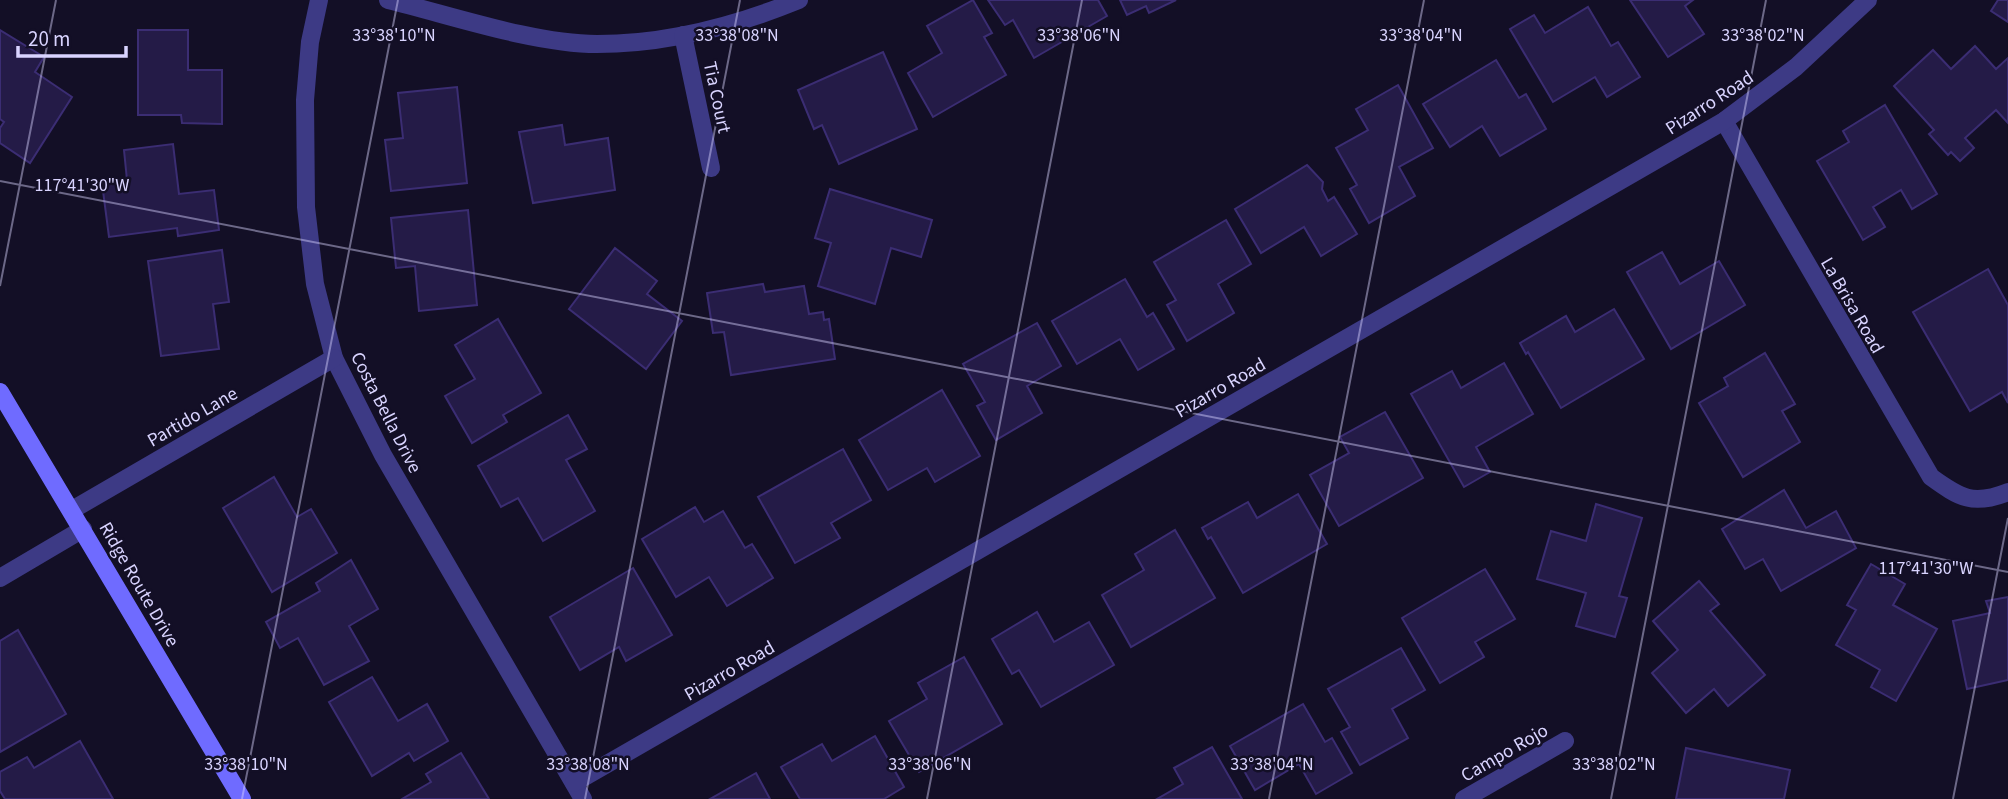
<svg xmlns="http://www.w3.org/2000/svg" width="2008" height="799" font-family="'Source Sans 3',sans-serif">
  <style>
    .building { fill: #241b47; stroke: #3b2d73; stroke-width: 2 }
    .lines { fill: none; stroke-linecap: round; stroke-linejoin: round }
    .street { stroke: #3d3a85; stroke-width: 18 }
    .secondary { stroke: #6f6bff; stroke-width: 18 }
    .ticks { fill: none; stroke: #d9d4ff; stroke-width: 2; stroke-opacity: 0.45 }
    .labels { text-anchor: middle; stroke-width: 5; stroke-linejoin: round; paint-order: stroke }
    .street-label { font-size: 19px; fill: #d9d4ff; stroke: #130f26 }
    .ticks-label { font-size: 18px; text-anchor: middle; fill: #d9d4ff; stroke: #130f26; stroke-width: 5; stroke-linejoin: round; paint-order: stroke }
  </style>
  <rect width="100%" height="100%" fill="#130f26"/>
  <g class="building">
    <polygon points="973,0 992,33 984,37 1006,75 933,117 908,73 942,53 927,26"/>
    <polygon points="988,0 1098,0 1107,16 1034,58 1013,20 1005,25"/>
    <polygon points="1120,0 1176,0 1149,13 1146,6 1127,15"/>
    <polygon points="1630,0 1693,0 1685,6 1704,34 1668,57"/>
    <polygon points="1998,0 2008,0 2008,22 1991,11"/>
    <polygon points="1588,7 1611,46 1618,42 1640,77 1607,97 1595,77 1553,102 1510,29 1534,15 1545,33"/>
    <polygon points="0,30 44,57 35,72 72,97 30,163 0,143 0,128 4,122 0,119"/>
    <polygon points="138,30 188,30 188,70 222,70 222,124 182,123 181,115 138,115"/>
    <polygon points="1975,46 1996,69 2008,58 2008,123 1996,110 1965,138 1974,148 1960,161 1951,152 1948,155 1929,134 1934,130 1894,86 1933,50 1951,69"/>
    <polygon points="883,52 917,129 839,164 822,125 814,129 798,90"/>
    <polygon points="1496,60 1519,98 1526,94 1546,129 1500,156 1482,126 1450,147 1423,104"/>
    <polygon points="1398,85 1433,148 1399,167 1415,196 1369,223 1350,189 1357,185 1336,148 1368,130 1356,109"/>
    <polygon points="457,87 467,183 391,191 385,140 403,138 398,93"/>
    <polygon points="1885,105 1937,194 1912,209 1901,190 1873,207 1885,227 1863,240 1817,161 1849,142 1843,131"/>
    <polygon points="562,125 565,145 608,138 615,190 533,203 519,132"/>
    <polygon points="173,144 179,194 214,190 219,230 178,236 177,228 109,237 102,183 127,180 124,150"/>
    <polygon points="1307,165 1323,182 1322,189 1328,201 1334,197 1357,234 1321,256 1304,227 1261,253 1235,209"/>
    <polygon points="830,189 932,220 921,257 891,248 875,304 818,286 831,243 815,238"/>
    <polygon points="468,210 477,305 419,311 415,266 396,268 391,218"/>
    <polygon points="1226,220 1251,264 1218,284 1234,313 1187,341 1167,305 1176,300 1154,262"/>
    <polygon points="615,248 657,281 647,294 682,321 646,369 569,309"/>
    <polygon points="222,250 229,302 213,304 219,349 161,356 148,261"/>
    <polygon points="1662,252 1680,284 1719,261 1745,305 1671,349 1627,272"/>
    <polygon points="1988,269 2008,305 2008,403 2002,392 1970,411 1913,312"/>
    <polygon points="1125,279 1147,317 1153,313 1174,349 1138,370 1120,339 1077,364 1052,321"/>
    <polygon points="763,284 765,292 804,286 809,314 823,312 824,320 829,319 835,359 731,375 724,332 713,333 707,293"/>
    <polygon points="1614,309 1644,359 1561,408 1528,352 1526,354 1520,343 1566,316 1575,332"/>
    <polygon points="498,319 541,393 503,415 507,422 472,443 445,396 475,379 455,345"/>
    <polygon points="1037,323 1061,366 1027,386 1042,413 996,440 977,406 985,402 963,364"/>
    <polygon points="1765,353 1795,404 1782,411 1800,442 1743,477 1699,403 1728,386 1724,378"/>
    <polygon points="1504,363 1533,414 1476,447 1490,472 1464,487 1411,394 1452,371 1461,388"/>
    <polygon points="942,390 980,456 935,482 927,468 888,490 859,440"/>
    <polygon points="1385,412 1423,478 1339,526 1310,475 1349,453 1340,437"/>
    <polygon points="568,415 587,449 566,460 595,511 543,541 518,498 501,507 478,466"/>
    <polygon points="843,449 871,500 831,523 840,538 795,563 758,497"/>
    <polygon points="274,477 297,517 311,509 337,553 272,592 223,508"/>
    <polygon points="1784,490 1806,528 1836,511 1856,548 1781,591 1763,559 1745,569 1722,529"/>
    <polygon points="1298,494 1327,544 1243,593 1211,537 1208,539 1202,528 1248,502 1257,518"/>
    <polygon points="1596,504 1642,518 1619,596 1627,598 1615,637 1576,626 1586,593 1537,579 1551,531 1586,541"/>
    <polygon points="695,507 704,522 723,511 745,548 752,544 773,578 727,606 709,577 676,597 642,539"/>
    <polygon points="1175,530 1215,598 1131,647 1102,595 1144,570 1135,554"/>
    <polygon points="351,560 378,609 349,626 369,661 324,685 298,638 280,648 266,622 320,591 316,583"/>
    <polygon points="1871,564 1905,584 1893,605 1937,629 1896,701 1871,687 1880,670 1836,645 1856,610 1847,605"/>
    <polygon points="633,568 672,635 626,661 619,647 580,670 550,617"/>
    <polygon points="1485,569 1515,619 1475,642 1484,657 1440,683 1402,618"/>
    <polygon points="1699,581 1719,604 1710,611 1765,675 1728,706 1714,689 1686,713 1652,673 1678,650 1653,621"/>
    <polygon points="2008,597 2008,680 1967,689 1953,621 1990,613 1986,601"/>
    <polygon points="1037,612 1054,642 1089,622 1114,665 1041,707 1019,670 1012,674 992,639"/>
    <polygon points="18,630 66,714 0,752 0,641"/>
    <polygon points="1401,648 1425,690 1392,709 1408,738 1360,765 1341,732 1350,727 1328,689"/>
    <polygon points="964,657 1002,724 919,772 889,721 927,699 918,683"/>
    <polygon points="372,677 398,721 427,704 448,741 414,761 409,753 372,776 329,702"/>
    <polygon points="1303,704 1325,742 1332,738 1352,773 1316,794 1299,764 1255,790 1230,746"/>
    <polygon points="875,736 904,787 884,799 800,799 781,767 822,744 832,761"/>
    <polygon points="80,741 113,799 5,799 0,791 0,772 27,757 34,768"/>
    <polygon points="1212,747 1242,799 1157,799 1183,784 1174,768"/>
    <polygon points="1686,748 1790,770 1784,799 1676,799"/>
    <polygon points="461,753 489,799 402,799 431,782 426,774"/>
    <polygon points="756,773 770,799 710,799"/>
  </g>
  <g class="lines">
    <g class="street">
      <polyline points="319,0 310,42 305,100 306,207 315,284 334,358 383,455 583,799"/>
      <path d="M388,0c62,15 146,44 209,44 70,0 138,-18 202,-44"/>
      <polyline points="683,35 711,168"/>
      <path d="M1724,121l207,356c29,21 42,29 77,15"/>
      <polyline points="72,510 334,358"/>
      <polyline points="0,578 83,529"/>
      <polyline points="574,783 1724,121 1796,67 1868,0"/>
      <polyline points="1464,799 1565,741"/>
    </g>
    <polyline class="secondary" points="0,392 242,799"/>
  </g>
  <path class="ticks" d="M0,181l2008,391M0,286l56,-286M242,799l156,-799M585,799l155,-799M927,799l155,-799M1269,799l155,-799M1611,799l155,-799M1953,799l55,-281"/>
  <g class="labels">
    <g class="street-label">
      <text transform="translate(718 97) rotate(78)" y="7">Tia Court</text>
      <text transform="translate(1709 102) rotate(-33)" y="7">Pizarro Road</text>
      <text transform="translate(1853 305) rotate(60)" y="7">La Brisa Road</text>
      <text transform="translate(1220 387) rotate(-30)" y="7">Pizarro Road</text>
      <text transform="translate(387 412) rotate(63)" y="7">Costa Bella Drive</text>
      <text transform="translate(192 416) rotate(-30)" y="7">Partido Lane</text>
      <text transform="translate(140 584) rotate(60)" y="7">Ridge Route Drive</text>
      <text transform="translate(729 670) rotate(-30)" y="7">Pizarro Road</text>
      <text transform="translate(1504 752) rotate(-30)" y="7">Campo Rojo</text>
    </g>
  </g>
  <g class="ticks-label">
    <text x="394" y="41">33°38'10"N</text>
    <text x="737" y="41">33°38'08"N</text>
    <text x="1079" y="41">33°38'06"N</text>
    <text x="1421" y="41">33°38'04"N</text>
    <text x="1763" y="41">33°38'02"N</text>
    <text x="82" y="191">117°41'30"W</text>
    <text x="1926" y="574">117°41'30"W</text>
    <text x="246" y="770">33°38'10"N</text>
    <text x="588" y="770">33°38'08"N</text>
    <text x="930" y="770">33°38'06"N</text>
    <text x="1272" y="770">33°38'04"N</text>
    <text x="1614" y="770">33°38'02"N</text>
  </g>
  <path d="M18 46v10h108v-10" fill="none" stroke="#d9d4ff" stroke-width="3.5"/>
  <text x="28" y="46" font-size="21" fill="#d9d4ff" stroke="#130f26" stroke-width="5" paint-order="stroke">20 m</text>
</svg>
